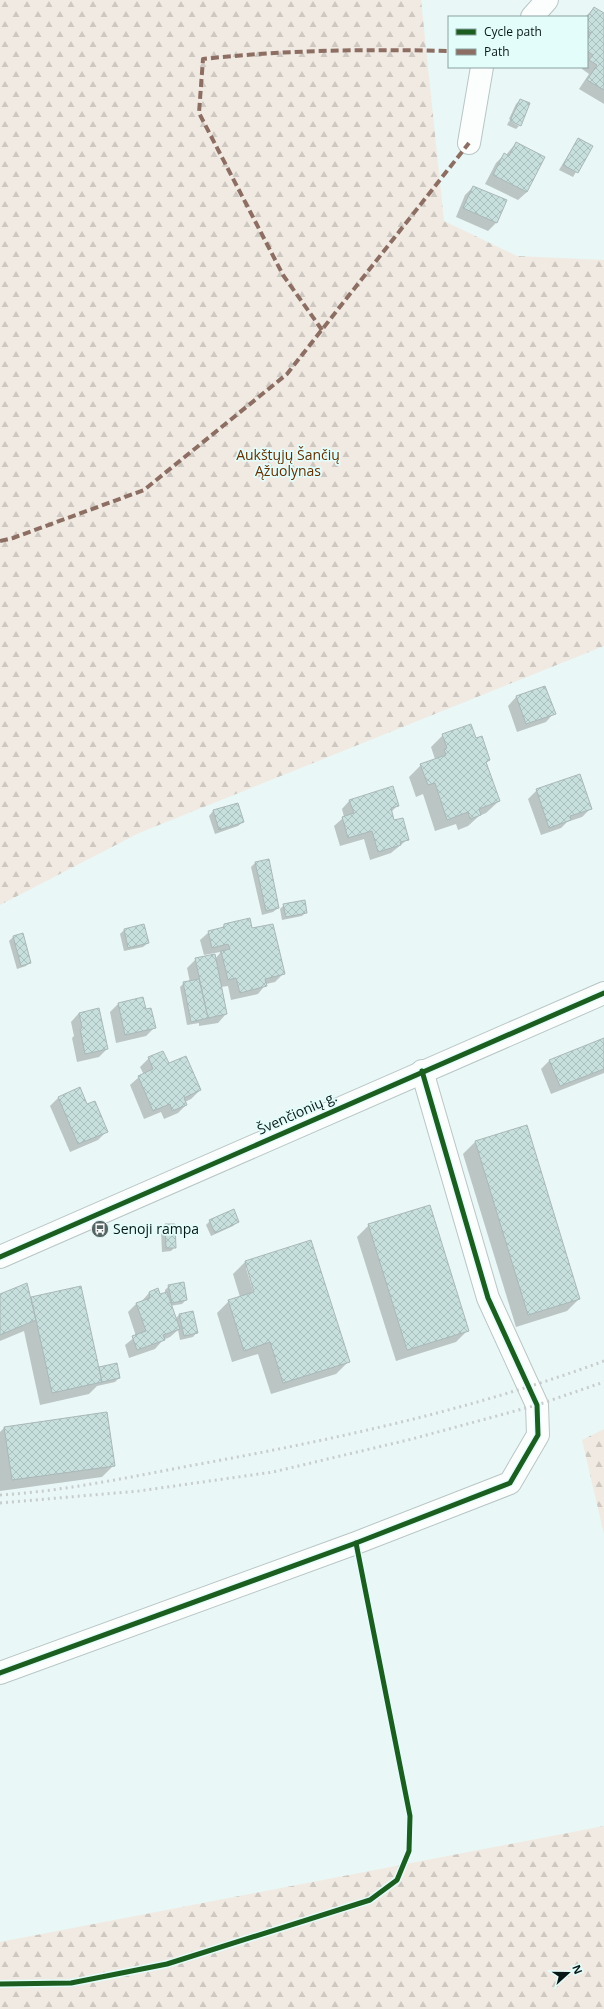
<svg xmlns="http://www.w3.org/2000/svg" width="604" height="2009" font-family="'Open Sans',sans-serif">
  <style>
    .forest { fill: url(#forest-firs) }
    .shadow { fill: #0003; fill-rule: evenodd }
    .building { fill: url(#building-cross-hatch); stroke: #aab9b8 }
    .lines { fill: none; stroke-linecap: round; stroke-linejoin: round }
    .minor-casing { stroke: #b8c6c5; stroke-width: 24 }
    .minor { stroke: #fcfefe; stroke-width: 22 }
    .rail { stroke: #c8cccc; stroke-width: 3; stroke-dasharray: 2 4; stroke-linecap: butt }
    .quiet { stroke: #8d6e63; stroke-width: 4; stroke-dasharray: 8 4; stroke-linecap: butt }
    .cycleway-casing { stroke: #e3fdfb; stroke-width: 8 }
    .cycleway { stroke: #1b5e20; stroke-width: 5 }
    .labels { text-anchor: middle; stroke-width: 3.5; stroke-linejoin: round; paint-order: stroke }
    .park-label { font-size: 14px; fill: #652f00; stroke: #e3fdfb }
    .street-label { font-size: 14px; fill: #071716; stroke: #e3fdfb }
    .poi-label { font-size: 14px; fill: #071716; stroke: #e3fdfb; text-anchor: start }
  </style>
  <defs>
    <pattern id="forest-firs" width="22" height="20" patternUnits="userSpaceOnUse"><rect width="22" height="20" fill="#f1eae2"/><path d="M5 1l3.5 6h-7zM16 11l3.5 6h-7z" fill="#cdc8c1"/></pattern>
    <pattern id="building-cross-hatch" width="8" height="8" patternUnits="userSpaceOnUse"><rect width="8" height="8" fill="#c7dfdd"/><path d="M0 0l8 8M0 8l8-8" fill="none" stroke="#a9bfbd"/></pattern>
  </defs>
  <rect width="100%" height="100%" fill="#e9f7f6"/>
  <g class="forest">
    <polygon points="0,0 421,0 444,221 517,256 604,260 604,646 139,833 0,905"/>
    <polygon points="604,1429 604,1534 582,1440"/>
    <polygon points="604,1826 604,2009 0,2009 0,1942"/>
  </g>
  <g class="shadow">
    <polygon points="594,8 604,14 604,104 579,89 589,74 582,69 583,67 587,67 587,17 585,17"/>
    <polygon points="520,100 529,104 519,125 509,119 516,104"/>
    <polygon points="509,121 519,126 516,129 507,125"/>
    <polygon points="578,139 591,147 573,177 559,170"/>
    <polygon points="516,143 527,192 518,200 485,184 496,163 504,155 506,155"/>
    <polygon points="473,187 497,222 488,231 456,217 465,195"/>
    <polygon points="516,697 554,713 546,722 517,732 508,706"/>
    <polygon points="443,735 475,739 489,760 486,763 499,801 486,813 479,816 468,826 458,830 456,824 435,831 423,794 416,797 409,777 421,765 435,759 431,747"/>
    <polygon points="537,790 591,808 582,817 567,822 561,828 541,835 528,799"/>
    <polygon points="350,800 398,805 391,812 394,821 408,839 391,853 370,860 364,839 340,846 334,826 344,817 342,809"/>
    <polygon points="237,804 243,822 238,826 215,834 209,816 213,811"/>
    <polygon points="255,863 278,908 273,912 262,915 251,867"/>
    <polygon points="284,905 306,912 302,916 282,920 280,909"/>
    <polygon points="224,925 252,930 283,974 275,982 266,984 258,994 231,1000 228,986 221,987 226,1014 218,1023 199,1026 199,1023 187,1025 180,987 184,983 190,982 187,968 196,959 215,959 220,953 220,952 204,955 200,940 209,932 221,929"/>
    <polygon points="124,930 148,943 143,947 124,951 120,934"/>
    <polygon points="22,935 30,962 26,966 17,969 9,941 13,937"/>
    <polygon points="142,998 145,1010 155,1027 146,1036 116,1043 110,1012 118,1004"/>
    <polygon points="98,1009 107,1049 99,1057 77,1062 72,1038 74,1036 71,1022 79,1013"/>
    <polygon points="604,1039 604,1073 551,1094 541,1069 550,1060"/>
    <polygon points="149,1058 200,1090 191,1099 185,1102 186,1105 178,1113 164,1119 161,1112 144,1119 130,1085 139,1077 144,1075 140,1067"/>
    <polygon points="58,1098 87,1106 107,1131 98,1140 70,1152 50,1106"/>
    <polygon points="475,1142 579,1299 567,1311 516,1327 463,1154"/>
    <polygon points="210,1221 238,1222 233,1226 211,1236 206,1225"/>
    <polygon points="165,1225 175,1247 171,1251 162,1252 161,1230"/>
    <polygon points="369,1225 468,1330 456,1342 396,1361 357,1237"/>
    <path d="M311,1241l37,121 -12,12 -65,20 -13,-40 -26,8 -15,-49 12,-12 11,-4 -7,-23 12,-12zM246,1268h2l9,28 -2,1z"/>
    <polygon points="169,1286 186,1300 182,1304 170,1306 175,1319 179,1315 197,1332 193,1337 180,1340 178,1330 170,1337 163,1340 155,1349 129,1358 125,1345 136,1336 128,1312 136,1304 141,1302 149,1293 157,1289 159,1296 165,1294 165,1290"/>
    <polygon points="80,1287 98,1369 116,1364 119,1378 115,1382 97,1386 89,1394 40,1405 24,1331 0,1341 0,1295 30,1298"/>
    <polygon points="5,1427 114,1465 102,1477 0,1491 0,1432"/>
  </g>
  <g class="building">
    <polygon points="594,7 604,13 604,90 587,80 597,65 589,60 593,55 587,51 587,40 591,33 587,30 587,18"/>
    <polygon points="520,99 530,103 521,126 510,121"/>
    <polygon points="578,138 593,146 578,173 563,165"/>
    <polygon points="516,142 545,157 527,192 493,175 504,153 509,156"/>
    <polygon points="473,186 507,200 497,223 463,208"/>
    <polygon points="545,686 556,714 526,724 516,696"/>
    <polygon points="471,724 476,738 482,736 490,760 486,762 500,801 479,809 481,815 470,819 468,812 447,820 435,783 428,785 420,764 446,755 444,749 447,748 442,734"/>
    <polygon points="580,774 592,809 570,816 571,820 549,828 536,789"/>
    <polygon points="393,786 399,806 391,808 394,820 403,818 409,840 400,842 401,845 378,852 372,831 348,838 342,817 354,813 349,800"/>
    <polygon points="238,803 244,822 219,830 213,810"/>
    <polygon points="269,859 279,908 266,911 255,862"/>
    <polygon points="305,900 307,913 286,917 283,904"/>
    <polygon points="250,918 252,928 273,924 285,974 265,979 267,986 240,993 236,978 228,980 221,951 230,949 228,944 212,948 208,931 224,927 224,924"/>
    <polygon points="144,924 149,943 128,948 124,929"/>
    <polygon points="23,933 31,963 21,966 13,936"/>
    <polygon points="215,954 227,1014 208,1018 195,958"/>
    <polygon points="199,979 208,1018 191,1022 183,982"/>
    <polygon points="143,997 146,1009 151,1008 156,1028 125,1035 118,1003"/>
    <polygon points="99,1008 108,1049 85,1054 80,1029 82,1028 79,1013"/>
    <polygon points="604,1038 604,1069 560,1086 549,1060"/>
    <polygon points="163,1051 169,1063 186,1056 201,1090 184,1098 187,1105 172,1111 170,1104 153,1111 138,1076 153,1069 148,1057"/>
    <polygon points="80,1087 87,1104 95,1101 108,1132 78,1144 58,1097"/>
    <polygon points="527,1125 580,1299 528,1315 475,1141"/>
    <polygon points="430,1205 469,1331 407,1350 368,1224"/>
    <polygon points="234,1209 239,1222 215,1233 209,1220"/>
    <polygon points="165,1224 175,1224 176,1248 166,1248"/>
    <polygon points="311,1240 350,1362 283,1383 270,1342 244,1351 228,1300 254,1292 245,1261"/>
    <polygon points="184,1282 187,1300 172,1303 168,1285"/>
    <polygon points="27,1283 36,1320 0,1335 0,1294"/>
    <polygon points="81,1286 102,1382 52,1393 31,1297"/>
    <polygon points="158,1288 160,1294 167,1292 180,1329 163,1335 165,1340 137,1350 132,1336 146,1331 136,1303 150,1298 149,1292"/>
    <polygon points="193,1311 198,1333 184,1336 179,1314"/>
    <polygon points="117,1363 120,1378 102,1382 99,1367"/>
    <polygon points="107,1412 115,1466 12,1480 4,1427"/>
  </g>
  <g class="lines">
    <defs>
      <g id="minor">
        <polyline points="532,17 547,0"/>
        <polyline points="469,143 482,67"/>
        <polyline points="0,1257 604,993"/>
        <polyline points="0,1673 356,1543 510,1483 538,1435 537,1405 488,1298 422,1071"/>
      </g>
    </defs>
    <use href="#minor" class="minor-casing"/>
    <use href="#minor" class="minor"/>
    <g class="rail">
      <path d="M0,1495c65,-4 130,-18 194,-30 139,-25 277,-55 410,-104"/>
      <polyline points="0,1503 139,1491 273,1472 412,1439 537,1405 604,1382"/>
    </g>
    <g class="quiet">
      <path d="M322,330l-39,-55 -84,-162 4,-54c82,-9 164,-10 246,-8"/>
      <polyline points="0,541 13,538 144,490 287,374 469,143"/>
    </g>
    <defs>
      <g id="cycleway">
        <polyline points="0,1257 604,993"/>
        <polyline points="0,1673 356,1543 510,1483 538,1435 537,1405 488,1298 422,1071"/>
        <polyline points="0,1984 71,1983 167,1964 370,1900 397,1880 409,1851 410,1816 356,1543"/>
      </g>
    </defs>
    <use href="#cycleway" class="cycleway-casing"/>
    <use href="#cycleway" class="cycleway"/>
  </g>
  <defs>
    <symbol id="bus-disc" viewBox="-11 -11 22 22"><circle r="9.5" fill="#566564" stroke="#e3fdfb"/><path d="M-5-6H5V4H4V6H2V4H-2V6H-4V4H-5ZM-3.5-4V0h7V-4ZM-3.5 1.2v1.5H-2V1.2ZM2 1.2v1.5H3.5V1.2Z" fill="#fff"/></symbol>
  </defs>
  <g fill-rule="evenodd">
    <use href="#bus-disc" x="90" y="1219" width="20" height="20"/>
  </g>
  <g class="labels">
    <g class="park-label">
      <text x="288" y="460">Aukštųjų Šančių<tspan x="288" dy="16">Ąžuolynas</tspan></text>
    </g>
    <g class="street-label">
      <text transform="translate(297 1113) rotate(-24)" y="5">Švenčionių g.</text>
    </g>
    <g class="poi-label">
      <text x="113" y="1234">Senoji rampa</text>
    </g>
  </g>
  <rect x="448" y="16" width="140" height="52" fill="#e3fdfb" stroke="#8ba19f"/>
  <rect x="456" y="29" width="20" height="6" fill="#1b5e20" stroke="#8ba19f"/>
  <text x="484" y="36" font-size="12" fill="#071716">Cycle path</text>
  <rect x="456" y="49" width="20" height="6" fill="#8d6e63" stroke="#8ba19f"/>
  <text x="484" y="56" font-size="12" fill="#071716">Path</text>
  <g transform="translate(568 1973) rotate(69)" stroke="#e3fdfb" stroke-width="3" paint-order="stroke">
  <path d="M0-3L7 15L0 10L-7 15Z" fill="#071716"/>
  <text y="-6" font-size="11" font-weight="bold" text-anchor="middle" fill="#071716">N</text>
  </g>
</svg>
